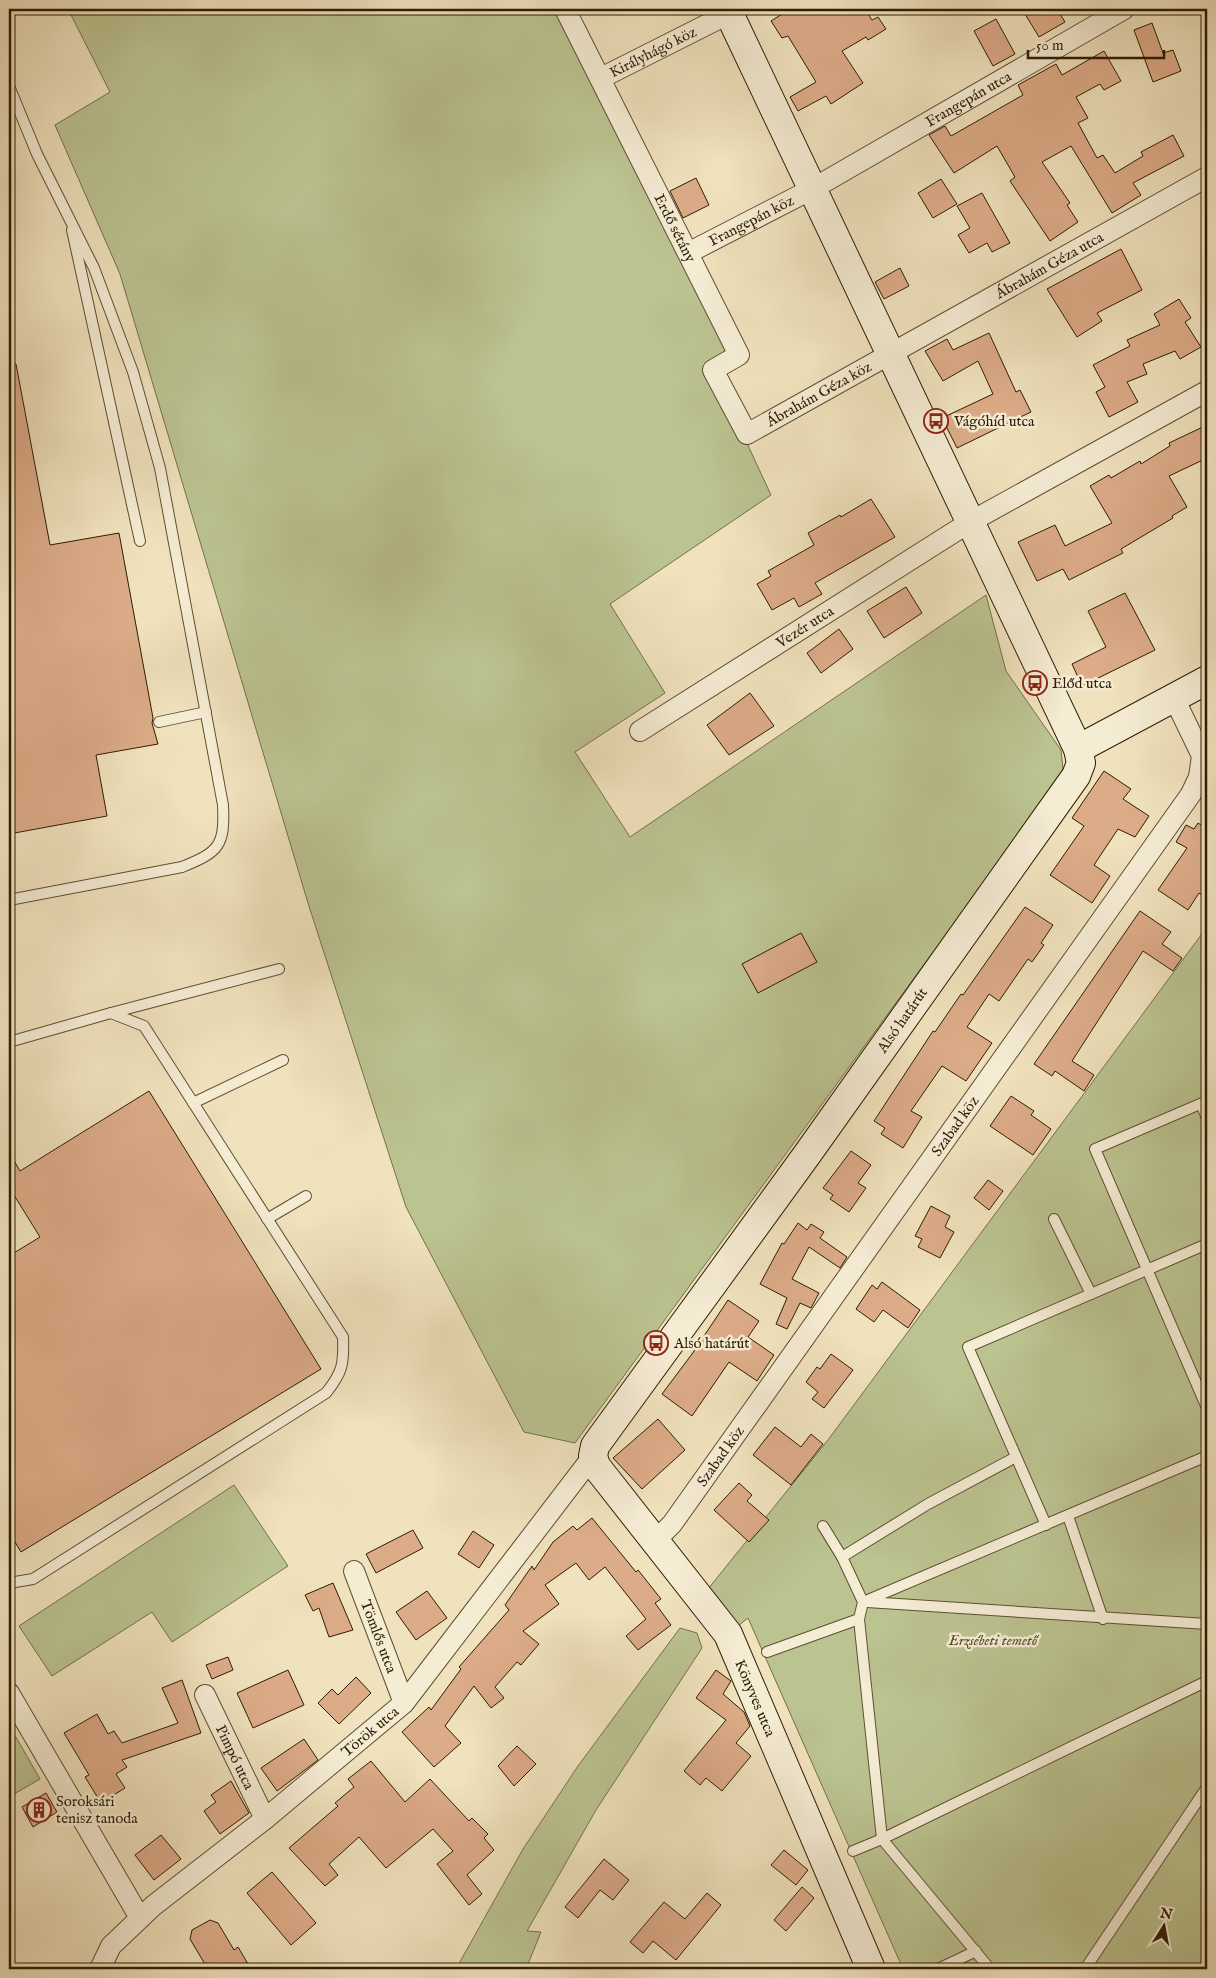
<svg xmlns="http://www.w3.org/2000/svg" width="1216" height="1978" font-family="'IM FELL English',serif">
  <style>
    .green { fill: #bbc390; stroke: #74704a }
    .building { fill: #dcab88; stroke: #2e1d03 }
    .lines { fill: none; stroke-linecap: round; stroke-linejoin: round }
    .lane-casing { stroke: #5e4e32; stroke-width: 12 }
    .street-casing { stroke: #5e4e32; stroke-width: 22 }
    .secondary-casing { stroke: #2e1d03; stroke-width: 30 }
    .lane { stroke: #f5ecd4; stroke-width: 10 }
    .street { stroke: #f5ecd4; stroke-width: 20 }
    .secondary { stroke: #f5ecd4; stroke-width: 28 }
    .labels { text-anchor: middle; stroke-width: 5; stroke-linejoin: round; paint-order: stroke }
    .street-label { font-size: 15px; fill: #2e1d03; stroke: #f5ecd4 }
    .poi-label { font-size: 15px; fill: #2e1d03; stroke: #f5ecd4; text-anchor: start }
    .park-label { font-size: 15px; font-style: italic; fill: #584f2d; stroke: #f5ecd4 }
  </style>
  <rect width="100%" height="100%" fill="#f0e2bd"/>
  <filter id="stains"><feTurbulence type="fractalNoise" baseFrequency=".004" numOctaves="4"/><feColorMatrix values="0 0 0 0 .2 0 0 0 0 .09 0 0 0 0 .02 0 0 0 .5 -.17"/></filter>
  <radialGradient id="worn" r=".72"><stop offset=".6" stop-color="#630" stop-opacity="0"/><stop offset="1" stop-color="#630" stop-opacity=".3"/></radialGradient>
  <g class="green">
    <polygon points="68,9 565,9 739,355 713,370 771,495 610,604 665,693 575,752 630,837 986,595 1006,671 1061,750 1063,769 1057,782 575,1443 524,1432 406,1207 308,903 120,274 55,125 110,92"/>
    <polygon points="1207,927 1207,1969 903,1969 748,1618 738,1626 708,1589 828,1440"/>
    <polygon points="234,1485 288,1566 172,1642 152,1612 52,1676 19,1626"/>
    <polygon points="680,1628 697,1633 702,1648 596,1810 527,1931 541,1932 526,1969 456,1969 523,1849 578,1766"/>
    <polygon points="9,1725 40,1779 9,1797"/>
  </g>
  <g class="building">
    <polygon points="790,9 865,9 872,20 878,17 886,29 868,40 866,37 842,51 863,83 831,104 826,96 798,111 790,97 816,82 788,36 782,38 771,21"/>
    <polygon points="1022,9 1057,9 1065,22 1039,37"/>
    <polygon points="996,19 1015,54 993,66 974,31"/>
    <polygon points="1152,23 1163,53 1173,50 1181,71 1153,82 1134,30"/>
    <polygon points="1104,51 1121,81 1104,90 1100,84 1076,97 1088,118 1078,123 1097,158 1103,155 1115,173 1143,156 1141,152 1173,135 1184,156 1133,183 1141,195 1112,213 1071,146 1042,162 1070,203 1067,205 1078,222 1050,241 1010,181 1015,177 997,146 954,173 929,135 945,126 951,136 1023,95 1018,85 1056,64 1062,75"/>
    <polygon points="696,178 709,205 683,218 670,191"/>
    <polygon points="941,179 957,204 933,218 918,193"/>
    <polygon points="982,193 1010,243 992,252 987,243 969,253 958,235 970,228 957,206"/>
    <polygon points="1121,249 1142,290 1097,313 1102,321 1077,337 1047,289"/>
    <polygon points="900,268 909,286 884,299 875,282"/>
    <polygon points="1179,299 1191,318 1185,322 1201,347 1180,359 1175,351 1143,364 1147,374 1127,382 1138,402 1109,417 1096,392 1105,387 1093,365 1130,346 1127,340 1160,325 1154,314"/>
    <polygon points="989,333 1016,392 1020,390 1031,412 957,448 942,418 993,394 978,361 943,381 925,351 947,339 953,350"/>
    <polygon points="16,364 50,545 119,533 153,718 152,723 158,744 96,755 107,816 9,834 9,365"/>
    <polygon points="1207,425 1207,458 1169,476 1187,507 1172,516 1173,518 1121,549 1123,553 1069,580 1063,569 1037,581 1018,542 1055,525 1065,546 1112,523 1090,486 1109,475 1111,478 1140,461 1141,464 1170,446 1169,443"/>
    <polygon points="871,499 895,537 815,583 822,594 799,607 794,598 772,610 757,584 771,576 768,571 814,545 808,533 840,515 841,517"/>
    <polygon points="906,587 922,613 884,638 867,611"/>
    <polygon points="1125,593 1155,650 1082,686 1072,664 1106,647 1088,611"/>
    <polygon points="839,629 853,649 821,673 807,653"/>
    <polygon points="750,693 774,726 729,755 707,725"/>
    <polygon points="1104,771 1131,789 1123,799 1149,816 1135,837 1118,829 1094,865 1110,876 1092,903 1050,875 1084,826 1072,818"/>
    <polygon points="1198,823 1207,829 1207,899 1199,893 1188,910 1158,890 1187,848 1176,842 1186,825 1194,829"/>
    <polygon points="1025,907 1053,925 1041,943 1044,945 1032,962 1028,959 999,1001 989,994 967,1027 992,1043 966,1081 942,1066 911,1111 922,1117 903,1148 881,1134 885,1128 874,1121 933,1031 935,1032 961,994 963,995"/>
    <polygon points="1140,911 1171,932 1162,944 1182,958 1173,971 1143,951 1072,1061 1094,1075 1084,1091 1055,1071 1052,1076 1034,1064"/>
    <polygon points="801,933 817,962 758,993 742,964"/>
    <polygon points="149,1091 321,1369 21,1552 9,1532 9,1256 40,1237 9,1187 9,1152 20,1171"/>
    <polygon points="1011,1096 1034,1111 1031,1115 1051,1129 1033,1155 990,1126"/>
    <polygon points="851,1151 871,1165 858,1183 866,1188 849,1212 830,1199 833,1195 823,1188"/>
    <polygon points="988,1180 1003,1191 989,1210 974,1198"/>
    <polygon points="931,1206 950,1216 945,1227 954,1232 940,1258 918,1247 922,1239 915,1236"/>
    <polygon points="798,1223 807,1230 811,1224 824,1232 820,1238 847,1257 840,1268 809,1247 792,1279 819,1293 811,1308 800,1303 787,1329 776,1324 787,1298 760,1284 782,1243 784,1244"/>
    <polygon points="882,1282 920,1310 908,1328 883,1310 874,1322 856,1309 872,1285 877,1289"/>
    <polygon points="728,1300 759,1321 748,1337 774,1355 757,1381 729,1362 692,1416 662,1394 692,1354"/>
    <polygon points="831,1354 853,1370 824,1408 812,1399 818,1392 806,1382 817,1367 820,1369"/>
    <polygon points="658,1419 685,1450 642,1489 613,1458"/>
    <polygon points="775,1427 801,1447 811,1434 823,1444 791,1485 753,1455"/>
    <polygon points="739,1483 752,1495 747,1501 769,1520 749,1542 714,1510"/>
    <polygon points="592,1518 636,1572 638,1570 661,1599 655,1603 671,1625 638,1650 626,1636 646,1619 605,1567 589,1580 576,1563 545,1585 559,1604 523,1631 539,1644 521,1665 517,1662 495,1687 504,1698 491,1708 474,1686 445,1726 461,1743 434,1767 402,1732 429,1707 431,1710 461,1669 459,1667 509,1610 505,1605 532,1566 534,1570 553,1542 573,1526 577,1530"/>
    <polygon points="413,1530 423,1548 376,1573 366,1554"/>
    <polygon points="473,1531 494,1545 479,1568 458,1554"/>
    <polygon points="333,1583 353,1630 329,1637 319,1608 313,1611 305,1595"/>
    <polygon points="427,1591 447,1618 416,1640 396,1612"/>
    <polygon points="228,1657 233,1670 212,1679 206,1665"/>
    <polygon points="288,1670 304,1705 253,1728 237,1693"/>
    <polygon points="716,1670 731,1681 723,1694 744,1712 750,1726 736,1743 751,1756 722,1791 706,1778 700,1785 684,1771 726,1720 696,1698"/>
    <polygon points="356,1677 371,1693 339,1724 318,1703 332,1689 338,1695"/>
    <polygon points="182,1680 201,1733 122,1760 127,1767 116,1774 125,1788 101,1803 85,1777 89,1775 64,1733 97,1714 108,1734 114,1731 122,1743 178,1723 162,1688"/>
    <polygon points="304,1739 318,1760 277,1791 261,1768"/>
    <polygon points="517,1746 536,1764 514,1786 498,1766"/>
    <polygon points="371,1761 405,1802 430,1779 469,1821 472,1818 488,1834 484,1838 494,1850 467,1875 482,1894 469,1905 437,1864 453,1851 433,1829 386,1868 359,1837 329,1864 338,1875 325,1886 289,1848 338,1806 335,1803 354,1787 348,1779"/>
    <polygon points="231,1781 249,1813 220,1834 204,1811 216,1802 211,1795"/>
    <polygon points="46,1793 57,1812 33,1827 22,1807"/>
    <polygon points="161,1835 181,1859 154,1880 135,1855"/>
    <polygon points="784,1850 808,1870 796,1885 771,1865"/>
    <polygon points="604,1859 629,1880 613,1900 600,1890 578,1918 565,1907"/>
    <polygon points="272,1872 316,1923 291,1945 247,1893"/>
    <polygon points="802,1887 814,1898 786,1931 774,1920"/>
    <polygon points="707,1893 721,1905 676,1960 653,1941 643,1953 630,1942 664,1902 685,1919"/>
    <polygon points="210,1920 218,1923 234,1950 238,1947 251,1969 215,1969 211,1963 206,1966 190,1939 192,1930"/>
  </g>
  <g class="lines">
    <defs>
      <g id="lane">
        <path d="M9,86l28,68 57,114 39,104 27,96 63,337c2,41 -4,47 -41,62l-173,33"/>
        <polyline points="72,230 140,541"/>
        <polyline points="159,722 206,712"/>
        <polyline points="111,1013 279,969"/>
        <path d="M9,1042l102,-29 33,13 199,311c1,26 0,35 -17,56l-293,186 -24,4"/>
        <polyline points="1207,1101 1095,1149 1207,1408"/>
        <polyline points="193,1103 283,1060"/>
        <polyline points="1201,1104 1207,1118"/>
        <polyline points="267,1219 306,1196"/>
        <polyline points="1054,1219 1091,1294"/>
        <polyline points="1068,1516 1103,1619"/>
        <polyline points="1046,1525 968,1347 1207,1244"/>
        <polyline points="823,1526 842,1557 863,1602 859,1619 882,1839 1207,1681"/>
        <polyline points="842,1557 928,1504 1016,1457"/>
        <polyline points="863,1602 1207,1456"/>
        <polyline points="867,1602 1207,1624"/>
        <polyline points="767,1652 859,1619"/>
        <polyline points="853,1851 882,1839 990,1969"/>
        <polyline points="938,1969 976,1951"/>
        <polyline points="1085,1969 1207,1787"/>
      </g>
      <g id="street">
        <path id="s1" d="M565,9l174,346 -26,15 34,64 460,-257"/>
        <path id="s2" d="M601,78l137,-69"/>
        <path id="s3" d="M688,253l126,-65 310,-179"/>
        <path id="s4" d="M640,731l330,-209 237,-131"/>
        <path id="s5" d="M656,1540l16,-16 519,-730 8,-17 3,-21 -28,-58"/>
        <path id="s6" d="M354,1571l50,132"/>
        <polyline points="9,1693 140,1918"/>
        <path id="s7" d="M205,1695l60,124"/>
        <path id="s8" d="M100,1969l11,-23 42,-40 112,-87 139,-116 189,-247"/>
      </g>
      <g id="secondary">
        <path id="s9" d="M727,9l351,740 3,14 -5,13 -270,380 -211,290 -2,10 3,10 132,168 143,335"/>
        <polyline points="1078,749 1207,680"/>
      </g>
    </defs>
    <use href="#lane" class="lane-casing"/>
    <use href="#street" class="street-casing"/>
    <use href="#secondary" class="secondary-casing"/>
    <use href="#lane" class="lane"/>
    <use href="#street" class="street"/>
    <use href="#secondary" class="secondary"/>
  </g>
  <defs>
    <symbol id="bus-ring" viewBox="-11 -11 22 22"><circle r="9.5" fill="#f5ecd4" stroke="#8f2418" stroke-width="1.5"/><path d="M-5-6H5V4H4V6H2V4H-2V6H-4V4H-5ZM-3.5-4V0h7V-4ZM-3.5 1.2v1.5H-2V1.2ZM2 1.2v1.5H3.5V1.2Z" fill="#8f2418"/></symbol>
    <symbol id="building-ring" viewBox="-11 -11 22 22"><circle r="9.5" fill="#f5ecd4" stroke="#8f2418" stroke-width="1.5"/><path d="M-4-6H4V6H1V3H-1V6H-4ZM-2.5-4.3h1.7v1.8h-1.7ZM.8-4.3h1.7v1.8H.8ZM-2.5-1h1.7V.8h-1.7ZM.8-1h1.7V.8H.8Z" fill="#8f2418"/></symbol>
  </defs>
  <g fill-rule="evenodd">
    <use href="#bus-ring" x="922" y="407" width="28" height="28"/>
    <use href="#bus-ring" x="1021" y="669" width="28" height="28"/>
    <use href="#bus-ring" x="642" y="1329" width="28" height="28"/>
    <use href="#building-ring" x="25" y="1796" width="28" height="28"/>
  </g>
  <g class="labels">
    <g class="street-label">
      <text dy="5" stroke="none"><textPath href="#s2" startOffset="58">Királyhágó köz</textPath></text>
      <text dy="5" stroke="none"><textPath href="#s3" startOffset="320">Frangepán utca</textPath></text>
      <text dy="5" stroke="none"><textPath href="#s3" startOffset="71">Frangepán köz</textPath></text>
      <text dy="5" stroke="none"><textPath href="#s1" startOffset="245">Erdő sétány</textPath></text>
      <text dy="5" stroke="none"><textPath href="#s1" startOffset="836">Ábrahám Géza utca</textPath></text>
      <text dy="5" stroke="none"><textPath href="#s1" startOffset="572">Ábrahám Géza köz</textPath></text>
      <text dy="5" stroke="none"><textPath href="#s4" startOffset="195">Vezér utca</textPath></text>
      <text transform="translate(902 1020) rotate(-55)" y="5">Alsó határút</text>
      <text dy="5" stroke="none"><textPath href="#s5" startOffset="511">Szabad köz</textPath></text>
      <text dy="5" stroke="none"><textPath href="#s5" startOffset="106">Szabad köz</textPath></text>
      <text dy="5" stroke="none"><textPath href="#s6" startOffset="70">Tömlős utca</textPath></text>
      <text dy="5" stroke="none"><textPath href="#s9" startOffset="1976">Könyves utca</textPath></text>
      <text dy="5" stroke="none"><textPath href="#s8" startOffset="362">Török utca</textPath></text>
      <text dy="5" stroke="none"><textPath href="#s7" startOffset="69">Pimpó utca</textPath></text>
    </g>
    <g class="poi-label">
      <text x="954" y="426">Vágóhíd utca</text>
      <text x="1052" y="688">Előd utca</text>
      <text x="674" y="1348">Alsó határút</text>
      <text x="56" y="1806">Soroksári<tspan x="56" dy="17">tenisz tanoda</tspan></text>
    </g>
    <g class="park-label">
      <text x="993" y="1645">Erzsébeti temető</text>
    </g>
  </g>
  <rect width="1216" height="1978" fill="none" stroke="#f0e2bd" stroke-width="30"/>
  <rect x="10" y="10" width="1196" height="1958" fill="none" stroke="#2e1d03" stroke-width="2.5"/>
  <rect x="15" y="15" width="1186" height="1948" fill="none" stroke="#2e1d03"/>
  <g transform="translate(1164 1926) rotate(11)" stroke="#f5ecd4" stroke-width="4" paint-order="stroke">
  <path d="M0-4L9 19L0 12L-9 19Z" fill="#2e1d03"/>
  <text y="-8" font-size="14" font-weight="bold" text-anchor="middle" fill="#2e1d03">N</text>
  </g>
  <path d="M1028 50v8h136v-8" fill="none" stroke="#2e1d03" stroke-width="2.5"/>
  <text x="1036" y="50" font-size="15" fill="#2e1d03" stroke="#f5ecd4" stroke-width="4" paint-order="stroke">50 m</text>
  <rect width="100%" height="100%" filter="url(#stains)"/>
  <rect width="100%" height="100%" fill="url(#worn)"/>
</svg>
